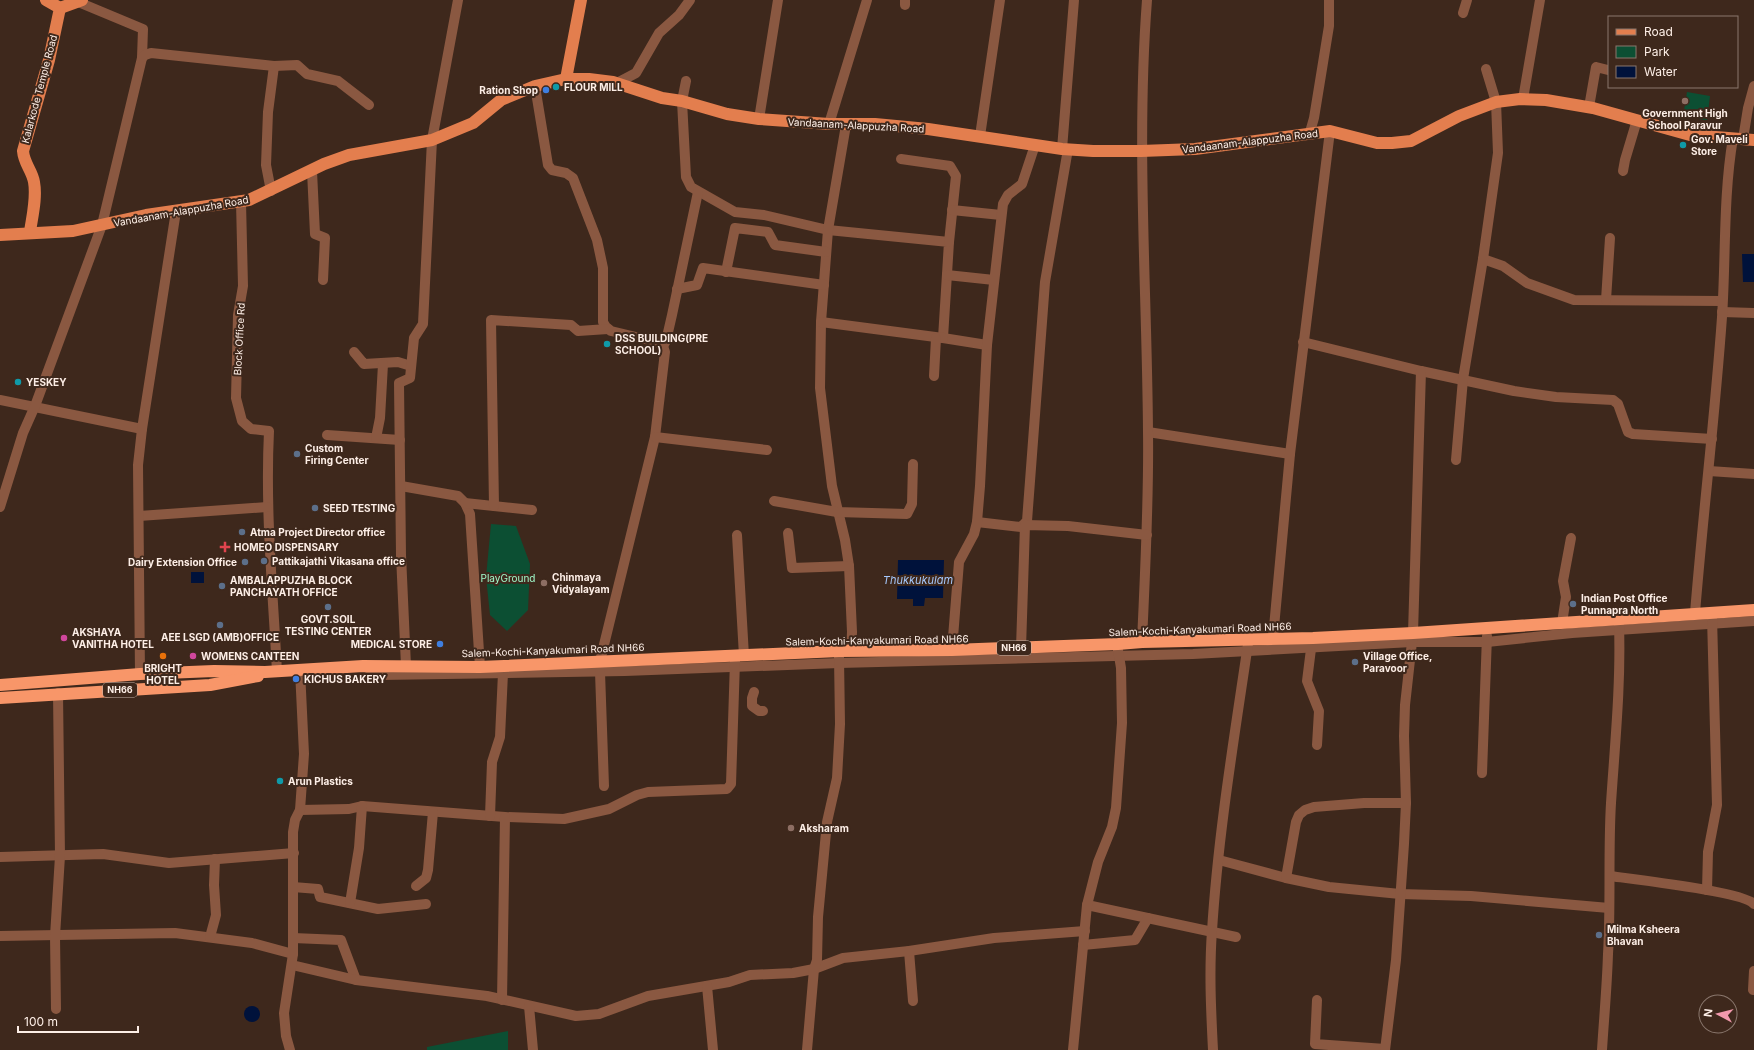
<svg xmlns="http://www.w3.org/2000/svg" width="1754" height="1050" font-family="Inter,sans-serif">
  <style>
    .green { fill: #0c4f33 }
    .water { fill: #00123b }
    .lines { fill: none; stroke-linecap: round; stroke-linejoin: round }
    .minor { stroke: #8a5841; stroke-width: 10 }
    .major { stroke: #e37e4e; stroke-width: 12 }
    .highway { stroke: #f89669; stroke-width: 12 }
    .culture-dot { fill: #0f9aa8; stroke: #3e281c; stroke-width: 1.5 }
    .shop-dot { fill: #3f7fe0; stroke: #3e281c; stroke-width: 1.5 }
    .education-dot { fill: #8d6e63; stroke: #3e281c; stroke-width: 1.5 }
    .service-dot { fill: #5c6f8a; stroke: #3e281c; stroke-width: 1.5 }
    .health-dot { fill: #e0444e; stroke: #3e281c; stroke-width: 1.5 }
    .hotel-dot { fill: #d1479c; stroke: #3e281c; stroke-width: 1.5 }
    .food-dot { fill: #e8710a; stroke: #3e281c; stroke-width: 1.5 }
    .labels { text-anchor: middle; stroke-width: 4; stroke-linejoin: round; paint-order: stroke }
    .shield { fill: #3e281c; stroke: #c4b3a9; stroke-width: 1 }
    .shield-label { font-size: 9px; font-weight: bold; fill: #fdeee6 }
    .poi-label { font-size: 10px; font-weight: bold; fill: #fdeee6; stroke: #3e281c; text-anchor: start }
    .street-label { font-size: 10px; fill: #fdeee6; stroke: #3e281c }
    .park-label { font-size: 10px; fill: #a1facb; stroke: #3e281c }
    .water-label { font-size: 11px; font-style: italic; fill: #a6c8fb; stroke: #3e281c }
  </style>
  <rect width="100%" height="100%" fill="#3e281c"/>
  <g class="green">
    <polygon points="1687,92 1710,96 1707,120 1683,117"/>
    <polygon points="491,524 516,526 530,564 528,610 507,631 490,615 486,577"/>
    <polygon points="508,1031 508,1050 427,1050 427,1047"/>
  </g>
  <g class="water">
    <polygon points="1742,254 1754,254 1754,282 1743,282"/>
    <polygon points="898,560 944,560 943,598 925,598 924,606 913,606 913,599 897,599"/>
    <rect x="191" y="572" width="13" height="11"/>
    <circle cx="252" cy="1014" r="8"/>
  </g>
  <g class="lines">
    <g class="minor">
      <polyline points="78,2 143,29 142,58"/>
      <polyline points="905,5 905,0"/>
      <polyline points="1463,13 1467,0"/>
      <polyline points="686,81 682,101 686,177 691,187 735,212 764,215 828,230 949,242 943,338 987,345"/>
      <polyline points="617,83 636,73 659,33 679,15 690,0"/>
      <polyline points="535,86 548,165 552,170 566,173 573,178 597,240 603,268 603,322 606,327 611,331 657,342 663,346 665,352 655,437 600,661"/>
      <polyline points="1523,99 1540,0"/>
      <polyline points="1589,107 1596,67 1608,70"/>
      <polyline points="759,119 778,0"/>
      <polyline points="829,124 867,0"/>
      <polyline points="846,125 828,230 821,322 820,388 832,486 845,540 849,566 852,632 851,651"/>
      <polyline points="1310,132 1314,118 1329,26 1329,0"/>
      <polyline points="980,136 1000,0"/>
      <polyline points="1743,139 1748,108 1754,86"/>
      <polyline points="1062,149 1074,0"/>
      <polyline points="901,159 950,166 956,176 949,242"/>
      <polyline points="312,171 315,234 325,238 323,280"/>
      <polyline points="1623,171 1625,160 1637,120"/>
      <polyline points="271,191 266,165 268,112 274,66"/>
      <path d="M241,202l2,84 -5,29 -2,83 6,23 9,8 18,2c-4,81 4,161 8,241"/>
      <polyline points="952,210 1001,215"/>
      <polyline points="1483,259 1503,266 1527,283 1574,300 1722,301"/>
      <polyline points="726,272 735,228 768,232 775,245 826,252"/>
      <polyline points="947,275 994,280"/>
      <polyline points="677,289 697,285 703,268 824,285"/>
      <polyline points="1606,300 1610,238"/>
      <polyline points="1722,312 1754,313"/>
      <polyline points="821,322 943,338"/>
      <polyline points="1303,342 1421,371 1514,391 1556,397 1613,400 1618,404 1628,432 1633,434 1712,439"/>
      <polyline points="663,346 666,341 672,315 698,192"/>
      <polyline points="354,352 364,364 398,362 411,366"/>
      <polyline points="934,376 936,338"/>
      <polyline points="0,400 142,429"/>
      <polyline points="1148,432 1290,454"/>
      <polyline points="327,435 400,440"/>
      <polyline points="655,437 767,450"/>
      <polyline points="376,438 380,418 383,364"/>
      <polyline points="1456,460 1463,379 1483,259 1498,153 1496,102 1486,69"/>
      <polyline points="1709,471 1754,474"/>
      <polyline points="401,486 458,496 465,503 470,514 480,667"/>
      <polyline points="774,501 837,512 907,514 912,504 913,464"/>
      <polyline points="465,503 532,510"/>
      <polyline points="494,506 491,320 571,325 578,331 608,329"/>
      <polyline points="0,507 23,433 35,406 102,225 142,58 145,55 151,53 274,66 297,65 307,74 338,81 369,105"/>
      <polyline points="139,516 267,507"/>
      <polyline points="977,522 1021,527 1027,521 1045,282 1068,149"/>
      <polyline points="788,533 792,568 849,566"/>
      <polyline points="737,535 744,656"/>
      <path d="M1695,613c8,-99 20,-197 27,-296 4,-59 1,-120 11,-179"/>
      <polyline points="1562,623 1566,597 1563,581 1571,538"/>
      <polyline points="1273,638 1290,454 1330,131"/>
      <polyline points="1312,641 1307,681 1319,711 1317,745"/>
      <path d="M1142,642c3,-70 7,-140 6,-210 -1,-144 -12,-288 -1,-432"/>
      <polyline points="1021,648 1025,525 1068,526 1147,535"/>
      <polyline points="952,650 959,562 974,534 977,522 980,486 987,345 1003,204 1008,195 1022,184 1035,145"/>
      <polyline points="364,666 381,675 625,671 839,663 1193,654 1412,642 1487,642 1572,633 1754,621"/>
      <polyline points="406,666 401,555 399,383 410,378 414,338 423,324 432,140 458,0"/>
      <polyline points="600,672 604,786"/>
      <polyline points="140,674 138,465 142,429 176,211"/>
      <polyline points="754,692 752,698 752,706 759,711 763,711"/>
      <polyline points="1482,773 1487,636"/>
      <polyline points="300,810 349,809 362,806 505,817 564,819 609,809 637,795 648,792 727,789 731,784 735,661"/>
      <polyline points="490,816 492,762 500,737 503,673"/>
      <polyline points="0,857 103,854 169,863 294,853"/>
      <polyline points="1219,860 1286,878 1329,887 1400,894 1471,896 1609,908"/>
      <path d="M1610,876c22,3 134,16 144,28"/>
      <polyline points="1286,878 1296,822 1299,815 1305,810 1314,807 1364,803 1406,803"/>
      <polyline points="416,886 426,878 428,870 433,812"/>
      <polyline points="293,887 318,889 320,897 378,909 426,904"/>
      <polyline points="1707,890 1708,852 1717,805 1712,617"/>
      <polyline points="350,903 359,848 362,806"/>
      <polyline points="1087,905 1236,937"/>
      <polyline points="0,936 175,933 252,943 293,954"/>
      <polyline points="210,937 216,915 214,885 215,859"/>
      <polyline points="293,938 341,940 356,980"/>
      <polyline points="1083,945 1135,940 1148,918"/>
      <polyline points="909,951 913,1001"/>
      <polyline points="292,965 356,980 487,996 576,1016 599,1014 648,996 729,982 750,975 793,973 814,969 843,958 909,951 994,938 1085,931"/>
      <polyline points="707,986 713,1050"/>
      <polyline points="1753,990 1754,971"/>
      <polyline points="502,1000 505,817"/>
      <polyline points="1317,1000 1315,1044 1385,1049"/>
      <polyline points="529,1006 533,1050"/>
      <polyline points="56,1009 55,936 60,856 58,693"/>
      <polyline points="290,1050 286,1036 284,1013 293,954 293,832 295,820 300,810 304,754 300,670"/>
      <polyline points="807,1050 814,969 817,960 818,917 827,822 837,778 840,724 839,657"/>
      <polyline points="1073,1050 1087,905 1098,862 1112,827 1116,808 1122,723 1121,668 1118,650"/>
      <path d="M1213,1050c-2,-39 -4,-79 -1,-119 6,-96 22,-192 36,-287"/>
      <polyline points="1385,1050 1396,960 1404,844 1406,803 1404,736 1405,705 1413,633 1421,371"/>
      <path d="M1602,1050c2,-32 5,-64 6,-96 3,-51 0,-101 3,-151 4,-60 10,-119 8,-178"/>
    </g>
    <g class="major">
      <polyline points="60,8 82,0"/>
      <polyline points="566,79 581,0"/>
      <path d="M30,232c2,-15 7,-34 4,-50 -2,-12 -10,-18 -11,-31l26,-91 11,-52 -14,-8"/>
      <polyline points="0,235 73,231 146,215 249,200 324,164 349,155 432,140 473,123 501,100 535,86 566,79 589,79 613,82 662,98 682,101 727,114 759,119 829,124 875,124 928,129 1062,149 1093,151 1141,151 1195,149 1330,131 1377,143 1392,143 1411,141 1459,116 1496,102 1520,99 1546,100 1593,108 1690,135 1754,140"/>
    </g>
    <g class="highway">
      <polyline points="0,685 140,674 214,671 265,672 363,666 480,667 839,651 952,650 1118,644 1142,642 1313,638 1413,633 1754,610"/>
      <polyline points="0,698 210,685 258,676"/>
    </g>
  </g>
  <g class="culture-dot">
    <circle cx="556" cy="87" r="4"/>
    <circle cx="1683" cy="145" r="4"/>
    <circle cx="607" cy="344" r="4"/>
    <circle cx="18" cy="382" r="4"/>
    <circle cx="280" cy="781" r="4"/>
  </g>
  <g class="shop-dot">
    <circle cx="546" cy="90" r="4"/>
    <circle cx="440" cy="644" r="4"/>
    <circle cx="296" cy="679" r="4"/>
  </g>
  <g class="education-dot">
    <circle cx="1685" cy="101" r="4"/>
    <circle cx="544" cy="583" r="4"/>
    <circle cx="791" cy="828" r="4"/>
  </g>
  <g class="service-dot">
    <circle cx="297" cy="454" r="4"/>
    <circle cx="315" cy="508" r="4"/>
    <circle cx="242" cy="532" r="4"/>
    <circle cx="264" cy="561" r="4"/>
    <circle cx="245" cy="562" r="4"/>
    <circle cx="222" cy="586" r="4"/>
    <circle cx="1573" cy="604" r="4"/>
    <circle cx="328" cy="607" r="4"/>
    <circle cx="220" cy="625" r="4"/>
    <circle cx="1355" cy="662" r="4"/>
    <circle cx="1599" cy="935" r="4"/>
  </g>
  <path class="health-dot" d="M223 541h4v4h4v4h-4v4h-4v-4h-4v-4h4z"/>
  <g class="hotel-dot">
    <circle cx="64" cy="638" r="4"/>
    <circle cx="193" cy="656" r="4"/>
  </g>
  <circle class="food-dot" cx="163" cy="656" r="4"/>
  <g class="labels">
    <g class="shield">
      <rect x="997" y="641" width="34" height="14" rx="3"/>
      <rect x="103" y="683" width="34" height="14" rx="3"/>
    </g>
    <g class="shield-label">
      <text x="1014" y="651">NH66</text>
      <text x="120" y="693">NH66</text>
    </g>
    <g class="poi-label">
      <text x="564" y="91">FLOUR MILL</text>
      <text x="538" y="94" text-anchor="end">Ration Shop</text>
      <text x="1685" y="117" text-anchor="middle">Government High<tspan x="1685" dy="12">School Paravur</tspan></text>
      <text x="1691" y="143">Gov. Maveli<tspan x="1691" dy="12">Store</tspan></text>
      <text x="615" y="342">DSS BUILDING(PRE<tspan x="615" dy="12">SCHOOL)</tspan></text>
      <text x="26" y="386">YESKEY</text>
      <text x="305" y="452">Custom<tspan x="305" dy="12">Firing Center</tspan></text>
      <text x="323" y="512">SEED TESTING</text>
      <text x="250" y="536">Atma Project Director office</text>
      <text x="234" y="551">HOMEO DISPENSARY</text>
      <text x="272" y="565">Pattikajathi Vikasana office</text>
      <text x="237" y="566" text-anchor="end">Dairy Extension Office</text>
      <text x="552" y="581">Chinmaya<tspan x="552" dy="12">Vidyalayam</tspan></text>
      <text x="230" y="584">AMBALAPPUZHA BLOCK<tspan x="230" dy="12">PANCHAYATH OFFICE</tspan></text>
      <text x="1581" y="602">Indian Post Office<tspan x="1581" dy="12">Punnapra North</tspan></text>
      <text x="328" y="623" text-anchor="middle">GOVT.SOIL<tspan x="328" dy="12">TESTING CENTER</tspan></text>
      <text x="72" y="636">AKSHAYA<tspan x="72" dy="12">VANITHA HOTEL</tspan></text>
      <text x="220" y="641" text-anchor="middle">AEE LSGD (AMB)OFFICE</text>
      <text x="432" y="648" text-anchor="end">MEDICAL STORE</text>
      <text x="201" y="660">WOMENS CANTEEN</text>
      <text x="1363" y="660">Village Office,<tspan x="1363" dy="12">Paravoor</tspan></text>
      <text x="163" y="672" text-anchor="middle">BRIGHT<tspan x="163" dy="12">HOTEL</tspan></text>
      <text x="304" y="683">KICHUS BAKERY</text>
      <text x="288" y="785">Arun Plastics</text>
      <text x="799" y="832">Aksharam</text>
      <text x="1607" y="933">Milma Ksheera<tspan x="1607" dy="12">Bhavan</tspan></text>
    </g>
    <g class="street-label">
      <text transform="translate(39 89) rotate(-75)" y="4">Kalarkode Temple Road</text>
      <text transform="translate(856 125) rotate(3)" y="4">Vandaanam-Alappuzha Road</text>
      <text transform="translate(1250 141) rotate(-7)" y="4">Vandaanam-Alappuzha Road</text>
      <text transform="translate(181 211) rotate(-10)" y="4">Vandaanam-Alappuzha Road</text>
      <text transform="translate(239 339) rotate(-87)" y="4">Block Office Rd</text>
      <text transform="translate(1200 629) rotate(-2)" y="4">Salem-Kochi-Kanyakumari Road NH66</text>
      <text transform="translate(877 640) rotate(-1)" y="4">Salem-Kochi-Kanyakumari Road NH66</text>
      <text transform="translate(553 650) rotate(-2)" y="4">Salem-Kochi-Kanyakumari Road NH66</text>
    </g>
    <g class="park-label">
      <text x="508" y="582">PlayGround</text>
    </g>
    <g class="water-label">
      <text x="918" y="584">Thukkukulam</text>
    </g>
  </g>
  <rect x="1608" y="16" width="130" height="72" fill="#3e281c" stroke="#8a776d"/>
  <rect x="1616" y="29" width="20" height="6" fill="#e37e4e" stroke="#8a776d"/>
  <text x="1644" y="36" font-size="12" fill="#fdeee6">Road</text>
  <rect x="1616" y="46" width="20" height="12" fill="#0c4f33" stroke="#8a776d"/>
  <text x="1644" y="56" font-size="12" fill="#fdeee6">Park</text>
  <rect x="1616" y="66" width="20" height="12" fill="#00123b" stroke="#8a776d"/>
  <text x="1644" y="76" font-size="12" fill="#fdeee6">Water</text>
  <g transform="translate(1718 1014) rotate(277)"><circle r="19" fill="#3e281c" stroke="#8a776d"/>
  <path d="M0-3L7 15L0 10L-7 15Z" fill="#f29aad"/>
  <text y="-6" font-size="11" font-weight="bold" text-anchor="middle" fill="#fdeee6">N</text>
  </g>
  <path d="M18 1026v6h120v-6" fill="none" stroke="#fdeee6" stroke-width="2"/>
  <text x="24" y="1026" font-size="12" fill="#fdeee6" stroke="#3e281c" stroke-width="3" paint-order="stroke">100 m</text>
</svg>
